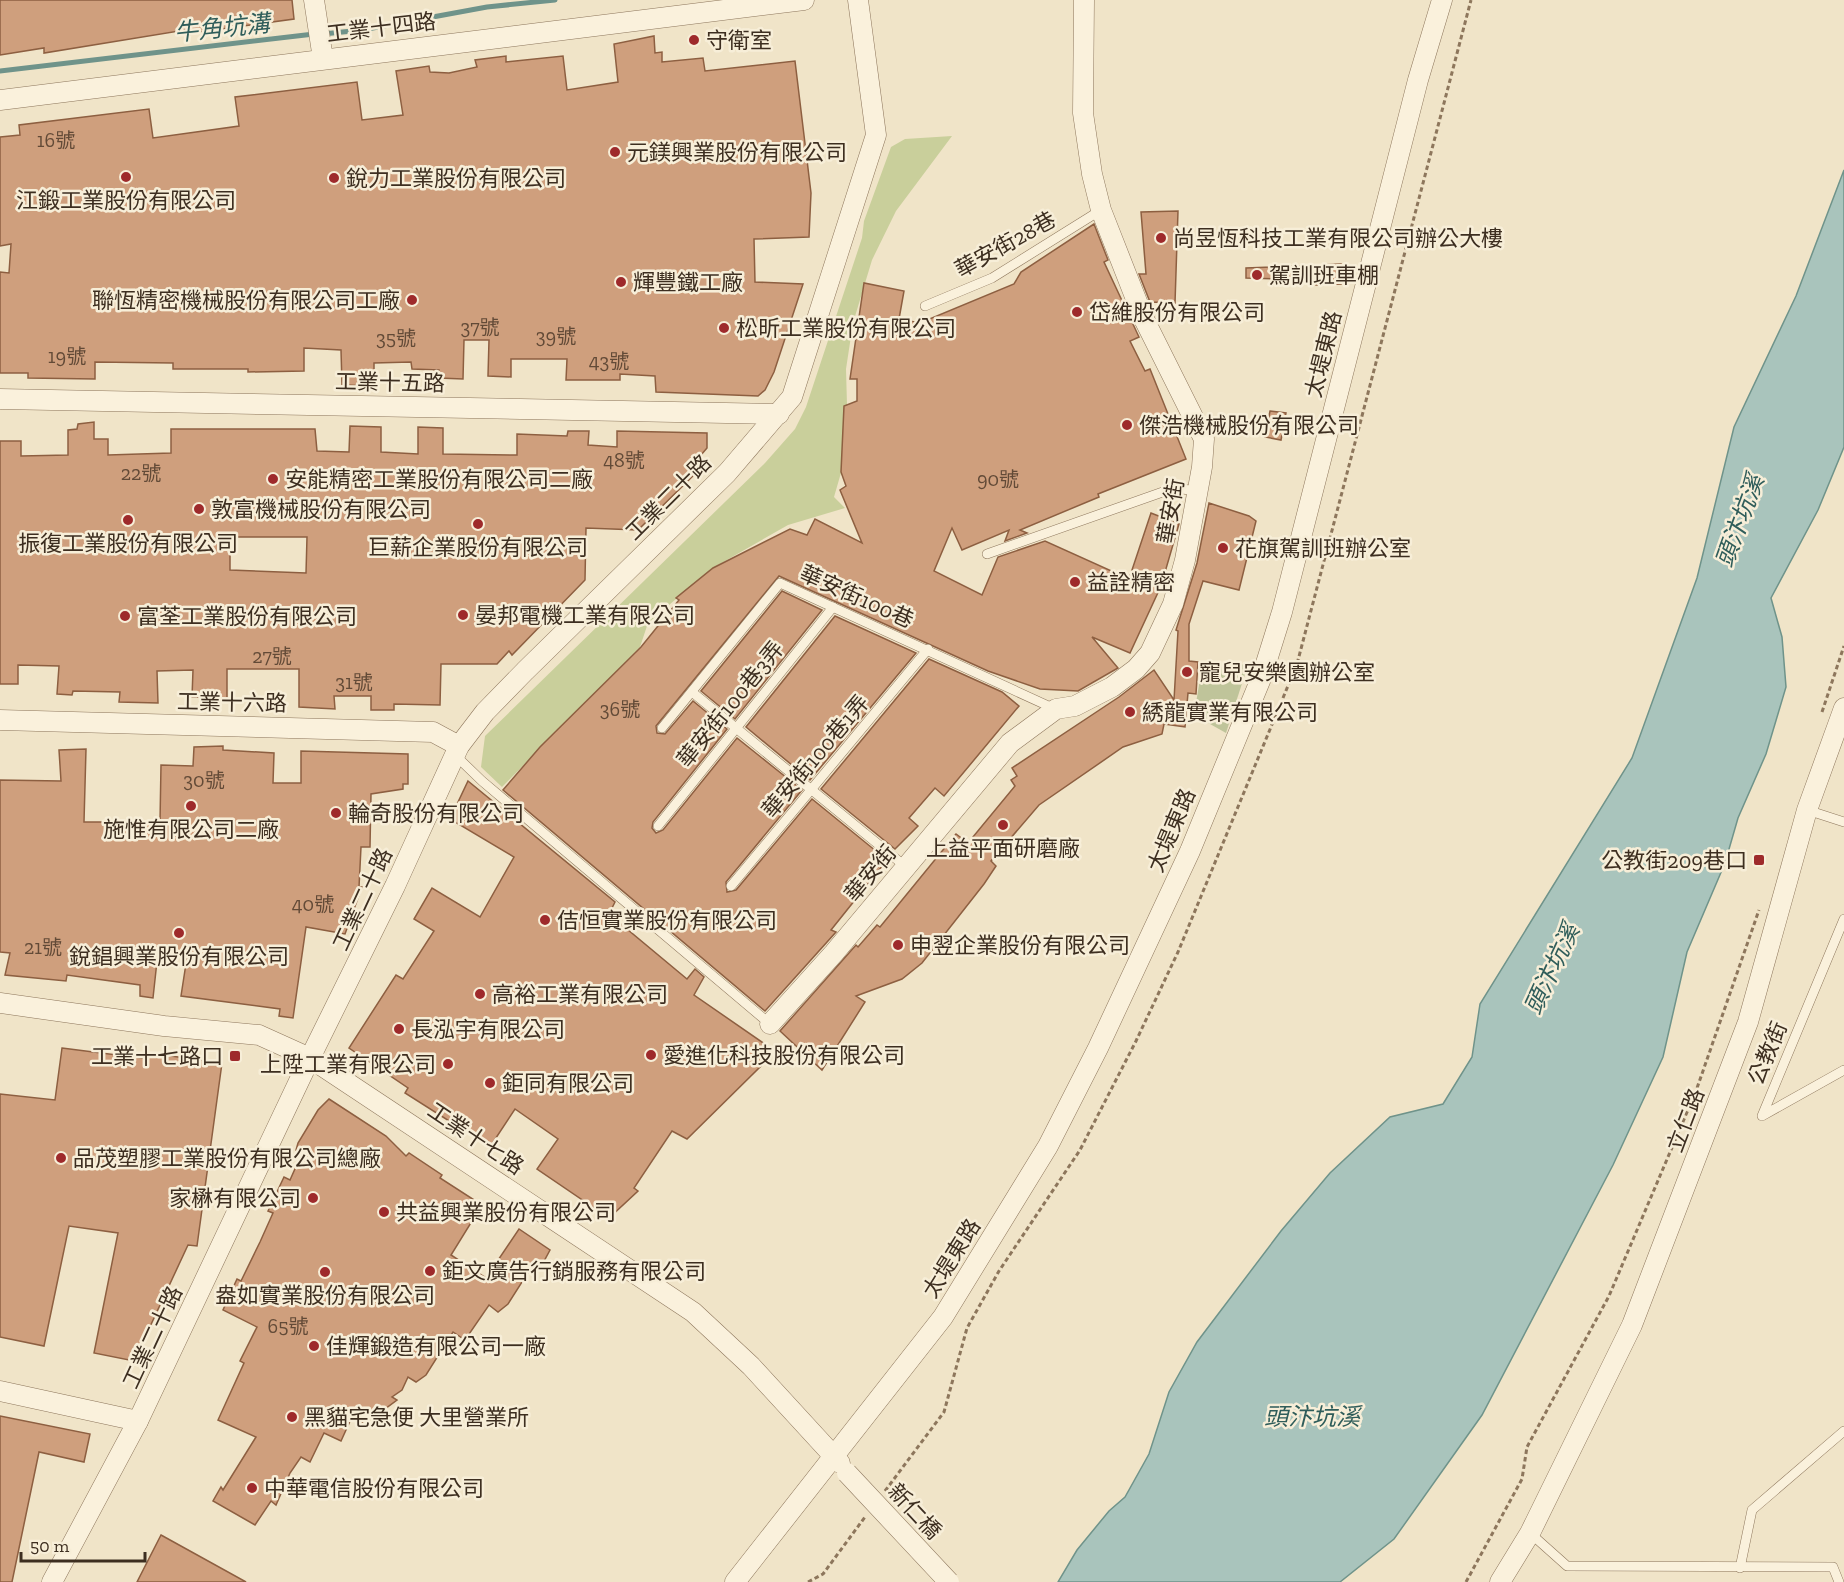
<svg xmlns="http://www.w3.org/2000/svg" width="1844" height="1582" font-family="'Zilla Slab','Noto Sans TC',serif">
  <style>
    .green { fill: #c9cf9b }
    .cemetery { fill: #bfc49a }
    .water { fill: #a9c4bc; stroke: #6f938a; stroke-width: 1.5 }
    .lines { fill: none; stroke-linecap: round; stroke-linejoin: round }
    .stream { stroke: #6f938a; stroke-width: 5 }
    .building { fill: #cf9f7d; stroke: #8d5f41; stroke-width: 1.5; fill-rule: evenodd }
    .lane-casing { stroke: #8d765c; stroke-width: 10 }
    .street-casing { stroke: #8d765c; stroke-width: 21 }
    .path { stroke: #8d765c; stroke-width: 3; stroke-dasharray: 4.5 3; stroke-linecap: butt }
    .lane { stroke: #faf1dc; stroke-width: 9 }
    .street { stroke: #faf1dc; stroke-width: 20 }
    .street-bridge-casing { stroke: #8d765c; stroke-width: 21; stroke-linecap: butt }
    .street-bridge { stroke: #faf1dc; stroke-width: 20 }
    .poi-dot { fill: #9e2a2b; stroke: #f7eed8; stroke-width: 2 }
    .labels { text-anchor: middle; stroke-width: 5; stroke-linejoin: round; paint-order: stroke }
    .number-label { font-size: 20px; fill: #624a37 }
    .street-label { font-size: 22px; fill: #3d2e20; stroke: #f7eed8 }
    .poi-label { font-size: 22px; fill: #3d2e20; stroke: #f7eed8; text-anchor: start }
    .water-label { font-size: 24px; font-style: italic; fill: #2f5d5a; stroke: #f7eed8 }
  </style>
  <rect width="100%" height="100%" fill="#f0e4c8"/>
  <polygon class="green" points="952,136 896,211 872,260 853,323 846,369 847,405 843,431 847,452 834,497 845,508 788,525 711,569 648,623 640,647 502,787 481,767 485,736 765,463 795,429 806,407 862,238 864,221 891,147 905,139"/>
  <polygon class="cemetery" points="1203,661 1248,665 1226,733 1194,715"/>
  <polygon class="water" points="1844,170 1844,447 1818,510 1771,598 1782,637 1786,687 1766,754 1738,818 1725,863 1687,952 1663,1057 1613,1165 1482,1415 1394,1539 1340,1582 1058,1582 1077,1550 1109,1511 1125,1497 1149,1454 1169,1392 1197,1342 1281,1231 1330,1173 1390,1117 1443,1104 1472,1057 1480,1004 1632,758 1697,578 1734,427 1796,296"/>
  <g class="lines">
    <g class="stream">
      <polyline points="323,34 362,30 487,7 555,0"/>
      <polyline points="0,71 314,34"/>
    </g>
  </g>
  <g class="building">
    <polygon points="0,0 292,0 294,19 192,33 191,29 44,53 44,48 0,55"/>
    <polygon points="654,36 655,53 662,52 662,62 703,58 705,71 795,61 811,193 809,237 754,239 755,282 803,284 774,372 765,390 758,396 656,392 655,376 620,374 620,380 566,380 567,359 511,359 511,377 488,376 489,340 464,340 463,379 439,378 439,370 412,369 411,362 374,363 374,386 342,385 341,350 304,348 304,371 248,372 248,369 173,369 173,363 95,362 95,379 28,378 28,373 0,373 0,272 9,273 11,244 0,246 0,137 20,135 19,125 149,109 153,138 239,126 235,97 357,82 362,120 403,115 396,71 429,66 430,72 449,73 477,67 475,60 506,56 506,62 563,56 567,90 618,82 614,44"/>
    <polygon points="1178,211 1175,303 1150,302 1139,274 1146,274 1141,212"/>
    <polygon points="1094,224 1108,260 1104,262 1139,337 1130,341 1145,371 1150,369 1186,459 1098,494 1099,497 1020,530 1027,533 1005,541 1009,530 962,550 952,528 934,571 982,595 998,557 1045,541 1129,579 1151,513 1179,524 1161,586 1130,653 1092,637 1118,668 1078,691 1040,689 988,671 779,576 656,726 657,733 665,734 693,701 727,729 653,822 652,828 656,833 663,830 737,738 802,790 726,882 727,892 736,890 812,799 887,860 831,930 836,932 765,1011 503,790 540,747 641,647 679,600 676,598 713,568 790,529 807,535 815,519 862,543 840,490 846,486 841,472 844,406 857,401 857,379 850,379 864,283 904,291 899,319 920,323 1014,284 1021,272"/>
    <polygon points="1341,264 1341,284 1316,285 1315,280 1246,278 1246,268"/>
    <polygon points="1270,411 1286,413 1281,440 1265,437"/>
    <path d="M94,422v17h14v16l63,-2v-24h144l2,22 32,1 1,-26 31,1v25l37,2v-27l25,1v26l74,1v-21l50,2 1,-5h21l-1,14 29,2v-16l90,2v15l-12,14 6,6 -63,62 -52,-2 -1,52 -73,75 -3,-4 -12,13h-56l-1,41 -46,-1v6h-23v-14h-37l1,13 -36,-2v-38h-72v29l-35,-1 1,-27 -36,1 1,32 -39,-1 1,-10 -47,-1 -1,4 -15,-1 2,-28 -41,-1v19h-18v-243h21v15l47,-1v-25l9,-1 1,-5zM230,537h77l-1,36 -76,-3z"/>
    <polygon points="1209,503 1249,516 1256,521 1239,590 1203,581 1189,624 1189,661 1198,662 1196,694 1188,693 1185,727 1164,724 1162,734 1123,747 1039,805 991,861 996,866 984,884 922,963 902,979 856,996 865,1002 822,1070 780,1031 856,945 858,947 877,925 880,927 956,834 968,843 1015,786 1011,780 1017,776 1012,768 1119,697 1154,670 1174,700 1178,631 1176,630 1197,563"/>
    <polygon points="782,591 822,610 735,719 701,691"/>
    <polygon points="835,616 916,653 810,780 746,727"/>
    <polygon points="929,659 1002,692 1019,706 944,796 935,788 909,818 918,826 895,849 821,789"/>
    <polygon points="223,746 223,750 274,753 273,783 301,783 301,751 408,754 408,784 403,784 403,789 371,794 370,847 361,847 359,887 362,887 345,934 306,927 293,1018 279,1016 280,1009 181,996 187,957 158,952 153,998 140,996 140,985 67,975 66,981 5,975 10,953 0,952 0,780 61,781 59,750 86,749 84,822 160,822 161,765 193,766 194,747"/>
    <polygon points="468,781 615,902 609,914 687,979 695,969 704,977 694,995 769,1047 762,1065 687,1139 672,1131 634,1188 638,1191 609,1218 537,1169 558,1139 515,1109 490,1147 405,1093 408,1088 349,1048 396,975 403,979 434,931 414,919 432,888 480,917 514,857 450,819"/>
    <polygon points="62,1048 148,1059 149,1053 222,1063 197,1246 188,1245 134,1361 94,1353 118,1233 69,1226 44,1346 0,1337 0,1094 55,1100"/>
    <polygon points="329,1099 386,1136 406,1156 409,1153 442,1175 440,1178 482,1205 451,1255 486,1278 519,1229 550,1250 543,1263 536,1260 508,1304 498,1312 489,1305 465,1340 453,1332 426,1375 416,1382 408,1377 402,1390 392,1397 397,1400 378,1414 367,1408 362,1424 351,1419 341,1441 324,1433 310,1462 301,1457 290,1473 276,1505 271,1501 255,1525 213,1501 221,1487 223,1490 256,1437 218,1420 244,1363 240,1361 257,1327 223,1310 237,1279 241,1281 260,1242 273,1213 268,1211 284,1177 290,1180 302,1153 296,1150 298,1143 318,1110"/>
    <polygon points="0,1416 90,1434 84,1462 39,1452 12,1582 0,1582"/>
    <polygon points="161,1535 246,1582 137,1582"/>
  </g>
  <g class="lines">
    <defs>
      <g id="lane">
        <polyline points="925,306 992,278 1101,210"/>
        <polyline points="987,554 1174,488 1198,491"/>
        <polyline points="692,692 906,867"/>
        <polyline points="662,728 780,583 1055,709"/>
        <polyline points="455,755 482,781 770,1024"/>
        <polyline points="1807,810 1844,822"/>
        <polyline points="658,826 833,607"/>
        <polyline points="731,886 928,649"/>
        <polyline points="1844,919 1762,1116 1844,1070"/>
        <polyline points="1530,1533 1567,1566 1833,1567 1839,1582"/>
        <polyline points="1740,1568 1752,1510 1844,1431"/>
      </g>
      <g id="street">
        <polyline points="314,0 323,59"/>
        <polyline points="0,100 804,0"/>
        <polyline points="0,399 779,414"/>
        <polyline points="0,720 433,732 459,746"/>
        <polyline points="0,1003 164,1026 259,1035 310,1058 693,1312 751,1366 840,1463"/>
        <polyline points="770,1024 834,953 1010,743 1056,709 1075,706 1112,687 1136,669 1150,653 1173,604 1185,560 1202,467 1204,439 1143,317 1101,210 1092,174 1083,113 1084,0"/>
        <polyline points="0,1391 138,1421"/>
        <polyline points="52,1582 138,1421 310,1058 395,886 459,746 485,712 525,671 727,473 792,397 876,135 858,0"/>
        <polyline points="735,1582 943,1317 1048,1146 1098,1048 1190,851 1262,676 1282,612 1418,80 1442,0"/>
        <polyline points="1500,1582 1530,1533 1632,1325 1748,1022 1807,810 1844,708"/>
      </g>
    </defs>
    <use href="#lane" class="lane-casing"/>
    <use href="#street" class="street-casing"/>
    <g class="path">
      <polyline points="1822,712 1844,646"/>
      <polyline points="885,1491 944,1412 967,1328 999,1271 1080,1150 1136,1041 1178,952 1297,664 1471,0"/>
      <polyline points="808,1582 823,1574 865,1517"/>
      <polyline points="1466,1582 1522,1479 1527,1447 1609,1296 1696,1091 1759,910"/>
    </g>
    <use href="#lane" class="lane"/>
    <use href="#street" class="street"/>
    <defs>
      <polyline id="street-bridge" points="847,1473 949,1582"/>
    </defs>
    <use href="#street-bridge" class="street-bridge-casing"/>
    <use href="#street-bridge" class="street-bridge"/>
  </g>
  <g class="poi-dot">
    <circle cx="694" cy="40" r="6"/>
    <circle cx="615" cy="152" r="6"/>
    <circle cx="126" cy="177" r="6"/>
    <circle cx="334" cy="178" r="6"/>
    <circle cx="1161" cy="238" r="6"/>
    <circle cx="1257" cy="275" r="6"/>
    <circle cx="621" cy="282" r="6"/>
    <circle cx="412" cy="300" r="6"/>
    <circle cx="1077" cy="312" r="6"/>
    <circle cx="724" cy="328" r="6"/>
    <circle cx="1127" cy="425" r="6"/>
    <circle cx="273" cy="479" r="6"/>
    <circle cx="199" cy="509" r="6"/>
    <circle cx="128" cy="520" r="6"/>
    <circle cx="478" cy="524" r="6"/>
    <circle cx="1223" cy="548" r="6"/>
    <circle cx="1075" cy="582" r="6"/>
    <circle cx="463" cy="615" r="6"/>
    <circle cx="125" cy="616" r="6"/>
    <circle cx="1187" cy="672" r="6"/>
    <circle cx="1130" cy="712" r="6"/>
    <circle cx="191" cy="806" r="6"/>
    <circle cx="336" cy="813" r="6"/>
    <circle cx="1003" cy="825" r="6"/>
    <rect x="1753" y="854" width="12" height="12" rx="3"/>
    <circle cx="545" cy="920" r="6"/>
    <circle cx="179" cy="933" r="6"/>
    <circle cx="898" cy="945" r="6"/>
    <circle cx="480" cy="994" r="6"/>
    <circle cx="399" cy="1029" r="6"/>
    <circle cx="651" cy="1055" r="6"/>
    <rect x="229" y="1050" width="12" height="12" rx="3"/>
    <circle cx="448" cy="1064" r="6"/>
    <circle cx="490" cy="1083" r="6"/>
    <circle cx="61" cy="1158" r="6"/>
    <circle cx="313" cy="1198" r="6"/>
    <circle cx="384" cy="1212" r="6"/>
    <circle cx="430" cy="1271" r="6"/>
    <circle cx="325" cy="1272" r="6"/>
    <circle cx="314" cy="1346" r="6"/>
    <circle cx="292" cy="1417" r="6"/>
    <circle cx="252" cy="1488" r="6"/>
  </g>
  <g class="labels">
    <g class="number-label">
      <text x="56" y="147">16號</text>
      <text x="480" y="334">37號</text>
      <text x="556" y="343">39號</text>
      <text x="396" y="345">35號</text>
      <text x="67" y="363">19號</text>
      <text x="609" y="368">43號</text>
      <text x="624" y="467">48號</text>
      <text x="141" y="480">22號</text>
      <text x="998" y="486">90號</text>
      <text x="272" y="663">27號</text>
      <text x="354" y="689">31號</text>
      <text x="620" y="716">36號</text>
      <text x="204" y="787">30號</text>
      <text x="313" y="911">40號</text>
      <text x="43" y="954">21號</text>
      <text x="288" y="1333">65號</text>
    </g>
    <g class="street-label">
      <text transform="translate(381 27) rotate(-7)" y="8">工業十四路</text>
      <text transform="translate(1005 244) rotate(-29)" y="8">華安街28巷</text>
      <text transform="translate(1323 354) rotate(-76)" y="8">太堤東路</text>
      <text transform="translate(390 382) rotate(1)" y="8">工業十五路</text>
      <text transform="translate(668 497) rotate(-45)" y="8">工業二十路</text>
      <text transform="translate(1170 511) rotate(-80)" y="8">華安街</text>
      <text transform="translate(857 596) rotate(24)" y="8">華安街100巷</text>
      <text transform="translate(232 702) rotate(1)" y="8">工業十六路</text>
      <text transform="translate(730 704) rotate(-51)" y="8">華安街100巷3弄</text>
      <text transform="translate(815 756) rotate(-50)" y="8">華安街100巷1弄</text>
      <text transform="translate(1171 830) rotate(-67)" y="8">太堤東路</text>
      <text transform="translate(870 873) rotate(-50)" y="8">華安街</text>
      <text transform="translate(362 899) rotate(-65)" y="8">工業二十路</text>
      <text transform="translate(1767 1053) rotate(-67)" y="8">公教街</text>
      <text transform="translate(1685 1120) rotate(-69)" y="8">立仁路</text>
      <text transform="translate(476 1138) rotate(34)" y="8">工業十七路</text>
      <text transform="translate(951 1258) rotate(-58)" y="8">太堤東路</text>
      <text transform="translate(152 1337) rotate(-65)" y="8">工業二十路</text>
      <text transform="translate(915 1511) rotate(47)" y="8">新仁橋</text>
    </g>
    <g class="poi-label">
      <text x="706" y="48">守衛室</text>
      <text x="627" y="160">元鎂興業股份有限公司</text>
      <text x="346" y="186">銳力工業股份有限公司</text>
      <text x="126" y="208" text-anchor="middle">江鍛工業股份有限公司</text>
      <text x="1173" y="246">尚昱恆科技工業有限公司辦公大樓</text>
      <text x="1269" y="283">駕訓班車棚</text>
      <text x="633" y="290">輝豐鐵工廠</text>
      <text x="400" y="308" text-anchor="end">聯恆精密機械股份有限公司工廠</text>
      <text x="1089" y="320">岱維股份有限公司</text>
      <text x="736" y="336">松昕工業股份有限公司</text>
      <text x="1139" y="433">傑浩機械股份有限公司</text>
      <text x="285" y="487">安能精密工業股份有限公司二廠</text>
      <text x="211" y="517">敦富機械股份有限公司</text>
      <text x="128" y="551" text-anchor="middle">振復工業股份有限公司</text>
      <text x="478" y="555" text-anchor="middle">巨薪企業股份有限公司</text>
      <text x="1235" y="556">花旗駕訓班辦公室</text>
      <text x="1087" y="590">益詮精密</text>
      <text x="475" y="623">晏邦電機工業有限公司</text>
      <text x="137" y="624">富荃工業股份有限公司</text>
      <text x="1199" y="680">寵兒安樂園辦公室</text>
      <text x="1142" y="720">綉龍實業有限公司</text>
      <text x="348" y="821">輪奇股份有限公司</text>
      <text x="191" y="837" text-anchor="middle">施惟有限公司二廠</text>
      <text x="1003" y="856" text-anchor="middle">上益平面研磨廠</text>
      <text x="1747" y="868" text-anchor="end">公教街209巷口</text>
      <text x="557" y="928">佶恒實業股份有限公司</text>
      <text x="910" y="953">申翌企業股份有限公司</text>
      <text x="179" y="964" text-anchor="middle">銳錩興業股份有限公司</text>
      <text x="492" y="1002">高裕工業有限公司</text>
      <text x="411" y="1037">長泓宇有限公司</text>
      <text x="663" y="1063">愛進化科技股份有限公司</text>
      <text x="223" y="1064" text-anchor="end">工業十七路口</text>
      <text x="436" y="1072" text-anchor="end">上陞工業有限公司</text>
      <text x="502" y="1091">鉅同有限公司</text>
      <text x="73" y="1166">品茂塑膠工業股份有限公司總廠</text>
      <text x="301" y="1206" text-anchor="end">家楙有限公司</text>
      <text x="396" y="1220">共益興業股份有限公司</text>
      <text x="442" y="1279">鉅文廣告行銷服務有限公司</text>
      <text x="325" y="1303" text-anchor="middle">盎如實業股份有限公司</text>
      <text x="326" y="1354">佳輝鍛造有限公司一廠</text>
      <text x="304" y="1425">黑貓宅急便 大里營業所</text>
      <text x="264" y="1496">中華電信股份有限公司</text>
    </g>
    <g class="water-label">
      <text transform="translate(222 28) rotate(-6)" y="8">牛角坑溝</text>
      <text transform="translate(1740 521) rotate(-70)" y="8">頭汴坑溪</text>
      <text transform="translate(1552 969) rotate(-65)" y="8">頭汴坑溪</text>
      <text x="1312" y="1425">頭汴坑溪</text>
    </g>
  </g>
  <path d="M21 1552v9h124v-9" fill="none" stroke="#3d2e20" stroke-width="3"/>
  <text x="30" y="1552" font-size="18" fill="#3d2e20" stroke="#f7eed8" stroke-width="4.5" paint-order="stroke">50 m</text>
</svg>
